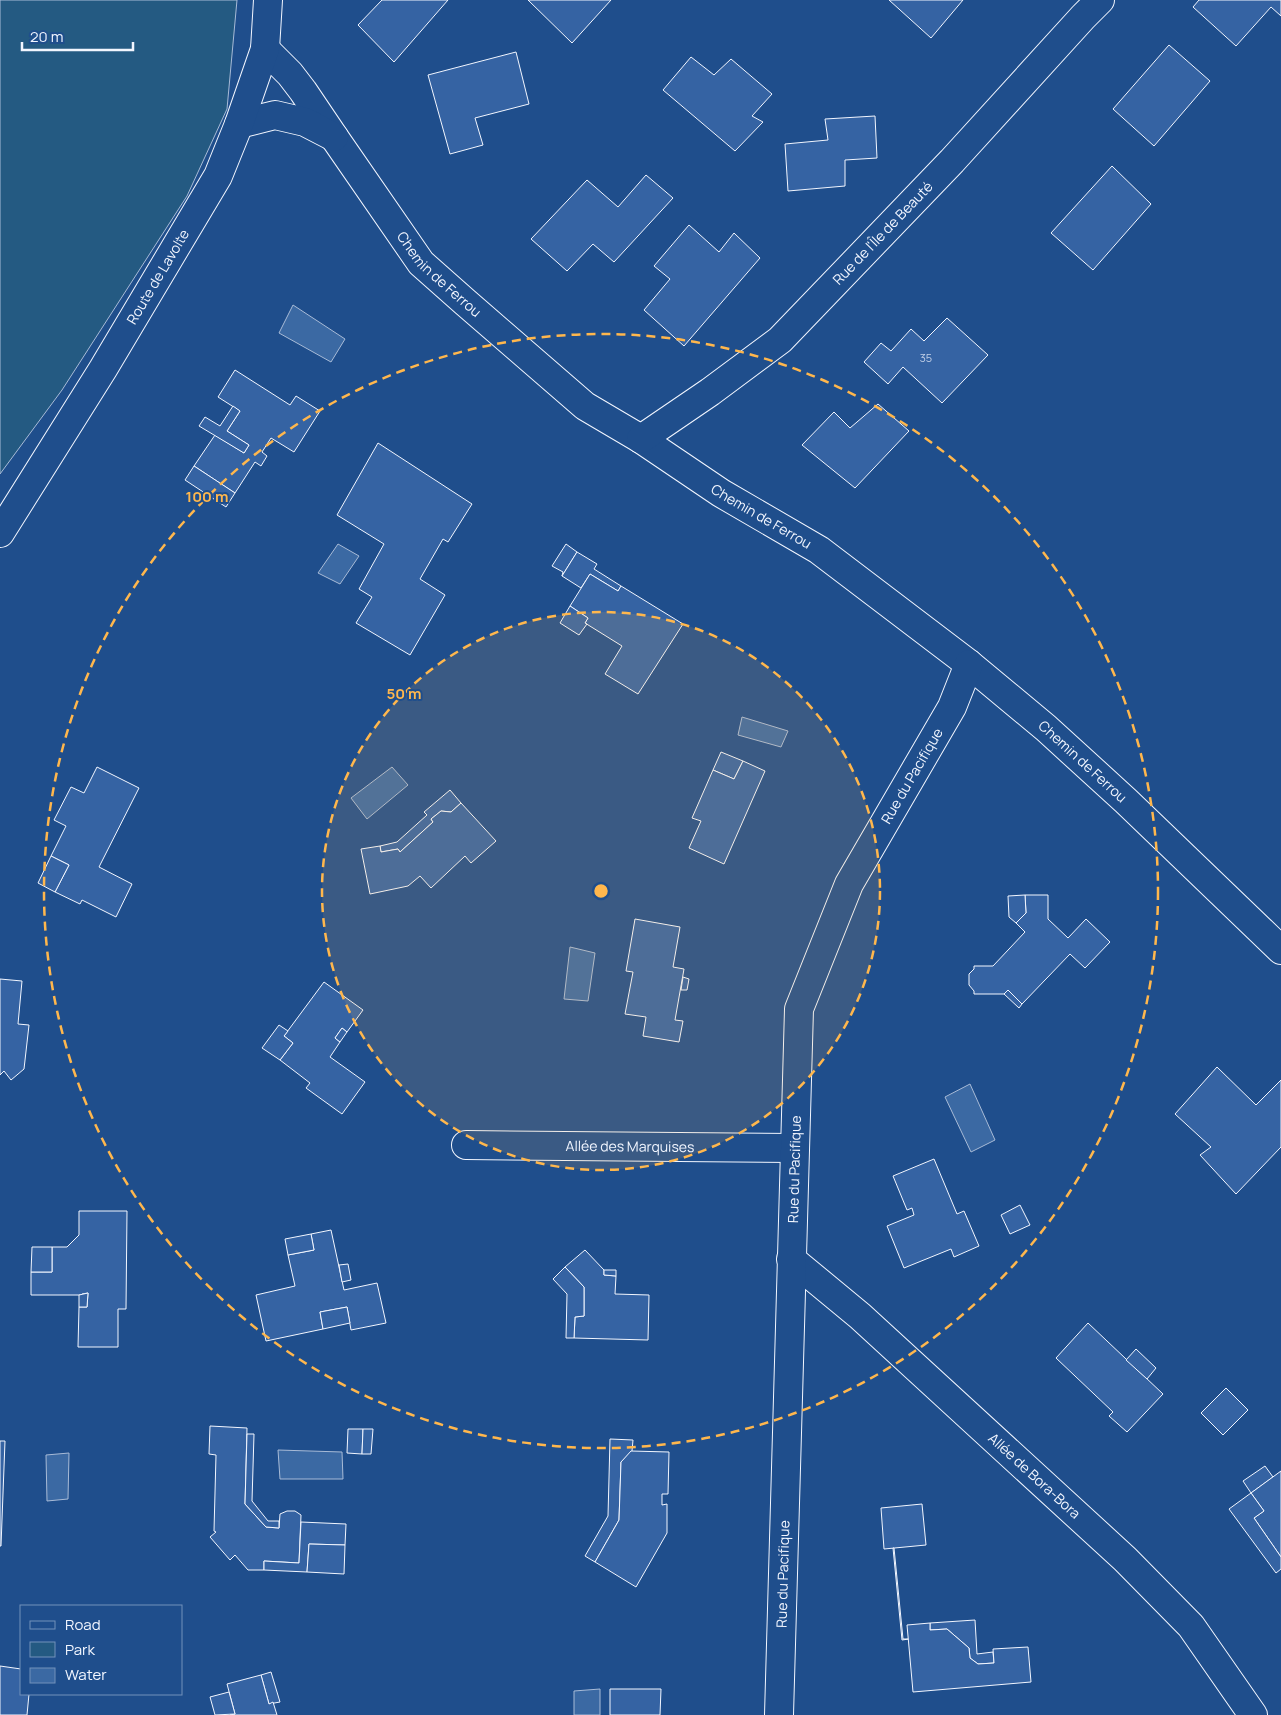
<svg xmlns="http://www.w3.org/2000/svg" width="1281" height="1715" font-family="Manrope,sans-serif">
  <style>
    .green { fill: #245a82; stroke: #a8bbd7 }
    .water { fill: #3b69a3; stroke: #a8bbd7 }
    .building { fill: #3563a3; stroke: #f2f6ff }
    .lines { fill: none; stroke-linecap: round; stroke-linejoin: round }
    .minor-casing { stroke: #f2f6ff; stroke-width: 30 }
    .minor { stroke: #1f4e8c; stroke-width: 28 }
    .ring { fill: none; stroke: #ffb74d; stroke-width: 2.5; stroke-dasharray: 9 6 }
    .labels { text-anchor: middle; stroke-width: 4; stroke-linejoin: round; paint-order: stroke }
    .number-label { font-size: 11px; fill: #c3d1e8 }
    .street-label { font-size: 14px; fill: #f2f6ff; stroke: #1f4e8c }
    .centre { fill: #ffb74d; stroke: #1f4e8c; stroke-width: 2.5 }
    .ring-label { font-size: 15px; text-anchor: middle; font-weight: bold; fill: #ffb74d; stroke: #1f4e8c; stroke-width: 4; stroke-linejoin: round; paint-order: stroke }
  </style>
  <rect width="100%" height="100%" fill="#1f4e8c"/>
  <polygon class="green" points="0,0 237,0 227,109 187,196 62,390 0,474"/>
  <g class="water">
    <polygon points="293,305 345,339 331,362 279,333"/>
    <polygon points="338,544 359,556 340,584 318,573"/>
    <polygon points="742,717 788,731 781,747 738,735"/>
    <polygon points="392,767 408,785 367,819 351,798"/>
    <polygon points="570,947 595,953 588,1001 564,999"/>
    <polygon points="970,1084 995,1140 971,1152 945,1097"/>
    <polygon points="278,1450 342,1452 343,1479 280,1479"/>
    <polygon points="69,1453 68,1499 47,1501 46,1455"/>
    <polygon points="600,1689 600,1715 574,1715 574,1691"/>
  </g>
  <g class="building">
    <polygon points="382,0 448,0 394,62 358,25"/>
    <polygon points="528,0 611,0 572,43"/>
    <polygon points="889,0 963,0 931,38"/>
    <polygon points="1199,0 1281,0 1281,16 1271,7 1236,46 1193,7"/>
    <polygon points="1169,45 1210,81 1154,146 1113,109"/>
    <polygon points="516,52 529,104 475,118 483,145 450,154 428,75"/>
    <polygon points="691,57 714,75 731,59 772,94 752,116 763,122 735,151 663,90"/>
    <polygon points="875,116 877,158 845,160 845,186 788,191 785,144 828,140 825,119"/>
    <polygon points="1112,166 1151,204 1093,270 1051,233"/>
    <polygon points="646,175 673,198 614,262 593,244 567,271 531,239 587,180 618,207"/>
    <polygon points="689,225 719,252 734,233 760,258 684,346 644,310 670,279 654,266"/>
    <polygon points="947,318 988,355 942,403 903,367 888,384 864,362 881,343 891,351 911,329 924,341"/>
    <polygon points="235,370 290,405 296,396 320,411 294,452 271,438 262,452 267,456 261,466 255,462 235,493 194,466 215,435 244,453 249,445 227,431 240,411 218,397"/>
    <polygon points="878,404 909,431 855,488 802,445 834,412 850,428"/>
    <polygon points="233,406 240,411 227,431 249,445 244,453 199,426 205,417 220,426"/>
    <polygon points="378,443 472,504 448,542 443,539 420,579 445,595 410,655 356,623 372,597 359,589 384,544 337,515"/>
    <polygon points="194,466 235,493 226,507 185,480"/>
    <polygon points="566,544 577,552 562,576 563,572 552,566"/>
    <polygon points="577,552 597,564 594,569 621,586 618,591 590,574 581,588 562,576"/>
    <polygon points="590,574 618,591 621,586 683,624 638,694 605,674 622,646 585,623 588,618 570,606"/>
    <polygon points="570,606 588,618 585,623 587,624 579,635 560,623"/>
    <polygon points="721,752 743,761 734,779 713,770"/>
    <polygon points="743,761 765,771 724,864 689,848 701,821 692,818 713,770 734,779"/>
    <polygon points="97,767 139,788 99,867 132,884 116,917 82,900 80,904 55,892 69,865 51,856 66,826 54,820 71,787 84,793"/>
    <polygon points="450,790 461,803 451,812 441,811 431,819 433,822 400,852 398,849 381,852 380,846 397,842 427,815 424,812"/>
    <polygon points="461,803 496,841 471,863 465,856 431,888 420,876 408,886 370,894 361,849 380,846 381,852 398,849 400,852 433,822 431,819 441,811 451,812"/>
    <polygon points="51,856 69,865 55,892 38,883"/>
    <polygon points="1025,895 1048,895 1048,919 1068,938 1086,919 1110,942 1085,968 1070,954 1022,1004 1008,990 1004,994 974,994 974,991 969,985 969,974 974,969 974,966 993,966 1025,932 1016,923 1026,913"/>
    <polygon points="1025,895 1026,913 1016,923 1009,917 1008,896"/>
    <polygon points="635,919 680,927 673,967 684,969 675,1020 683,1021 679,1042 643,1036 646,1017 625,1014 633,972 626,971"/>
    <polygon points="683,977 689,979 687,990 681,990"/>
    <polygon points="0,979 22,981 18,1024 29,1025 24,1069 11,1080 4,1071 0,1075"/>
    <polygon points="324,982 363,1010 347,1032 342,1028 335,1038 340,1042 330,1057 365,1082 342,1114 306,1088 310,1083 280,1060 293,1043 284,1036"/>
    <polygon points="1008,990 1022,1004 1019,1008 1004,994"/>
    <polygon points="279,1025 288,1031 284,1036 293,1043 280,1060 262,1048"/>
    <polygon points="342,1028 347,1032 340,1042 335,1038"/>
    <polygon points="1217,1067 1256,1105 1281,1080 1281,1147 1236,1194 1200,1155 1211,1147 1175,1114"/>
    <polygon points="934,1159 957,1214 964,1211 979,1246 954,1257 951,1249 904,1268 887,1226 914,1215 912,1208 907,1210 893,1176"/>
    <polygon points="1020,1205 1030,1225 1010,1234 1001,1215"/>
    <polygon points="79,1211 127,1211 126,1309 118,1309 118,1347 78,1347 79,1307 87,1307 88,1293 82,1294 81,1295 31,1295 31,1272 52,1272 52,1247 67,1247 79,1235"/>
    <polygon points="331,1230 344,1290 377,1283 386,1323 351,1330 347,1307 320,1312 323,1329 266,1341 256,1295 295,1286 288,1255 314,1250 311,1234"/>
    <polygon points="311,1234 314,1250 288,1255 285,1239"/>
    <polygon points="32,1247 52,1247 52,1272 31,1272"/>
    <polygon points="585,1250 604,1270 604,1275 616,1276 615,1294 649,1295 648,1340 574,1338 575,1317 584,1316 584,1287 565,1267"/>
    <polygon points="348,1264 351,1280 342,1282 339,1265"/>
    <polygon points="565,1267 584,1287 584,1316 575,1317 574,1338 566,1338 567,1294 553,1279"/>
    <polygon points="604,1270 616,1270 616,1276 604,1275"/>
    <polygon points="88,1293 87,1307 79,1307 79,1295"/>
    <polygon points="347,1307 350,1323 323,1329 320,1312"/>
    <polygon points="1088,1323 1163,1394 1127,1432 1109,1416 1113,1412 1056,1358"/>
    <polygon points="1136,1349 1156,1368 1147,1379 1126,1360"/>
    <polygon points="1226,1388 1248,1410 1223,1435 1201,1413"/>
    <polygon points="210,1426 247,1428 245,1504 266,1527 279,1528 280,1514 287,1511 295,1511 301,1515 299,1563 264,1561 264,1570 248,1570 235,1555 230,1560 210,1537 216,1532 214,1531 216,1455 209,1454"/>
    <polygon points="348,1429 363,1429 362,1454 347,1453"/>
    <polygon points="363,1429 373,1429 371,1454 362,1454"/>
    <polygon points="247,1434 254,1434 252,1501 268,1521 279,1521 279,1528 266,1527 245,1504"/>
    <polygon points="610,1439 633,1440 632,1451 621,1462 619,1520 595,1562 585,1556 608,1516"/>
    <polygon points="0,1441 5,1441 1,1546 0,1546"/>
    <polygon points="631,1451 669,1452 668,1494 662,1494 662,1505 667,1504 667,1533 636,1587 595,1562 619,1520 621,1462"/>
    <polygon points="1265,1466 1273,1477 1251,1493 1243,1481"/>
    <polygon points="1281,1471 1281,1557 1254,1518 1264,1511 1251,1493"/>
    <polygon points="1251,1493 1264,1511 1254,1518 1281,1557 1281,1569 1276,1573 1229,1509"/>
    <polygon points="922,1504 926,1545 884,1549 881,1508"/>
    <polygon points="301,1522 346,1524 345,1545 309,1544 307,1572 264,1570 264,1561 299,1563"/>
    <polygon points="309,1544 345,1545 344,1574 307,1572"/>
    <polygon points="893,1548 894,1548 903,1639 909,1639 902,1640"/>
    <polygon points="975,1620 977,1654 993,1652 994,1663 978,1664 970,1658 969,1648 947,1629 930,1630 930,1623"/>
    <polygon points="930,1623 930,1630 947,1629 969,1648 970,1658 978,1664 994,1663 993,1649 1028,1647 1031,1682 913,1692 907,1625"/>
    <polygon points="0,1666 21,1669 21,1694 29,1694 27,1715 0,1715"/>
    <polygon points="271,1672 280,1702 269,1704 261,1675"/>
    <polygon points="261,1675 269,1704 273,1702 277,1715 230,1715 235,1714 227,1684"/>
    <polygon points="610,1689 661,1689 660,1715 610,1715"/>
    <polygon points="229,1692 235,1714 215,1715 210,1697"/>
  </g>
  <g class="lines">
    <defs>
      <g id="minor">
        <path id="s1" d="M265,49l25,25 13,17 31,46 87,126 44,39 120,104 56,33 80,54 98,57 150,114 77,64 80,73 155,149"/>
        <polyline points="239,124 275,115 305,122 334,137"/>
        <path id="s2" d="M641,439l69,-47 70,-52 172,-179 131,-144 17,-17"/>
        <path id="s3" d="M0,533l103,-164 115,-193 21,-52 26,-75 3,-49"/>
        <path id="s4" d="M466,1145l328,3"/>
        <path id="s5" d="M791,1259l69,57 265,243 66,67 62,89"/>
        <path id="s6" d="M779,1715l20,-706 50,-125 103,-177 17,-43"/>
      </g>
    </defs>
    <use href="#minor" class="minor-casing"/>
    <use href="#minor" class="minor"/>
  </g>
  <circle cx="601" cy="891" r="279" fill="#ffb74d" fill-opacity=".12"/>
  <g class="ring">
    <circle cx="601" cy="891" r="279"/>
    <circle cx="601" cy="891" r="557"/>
  </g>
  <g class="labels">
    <g class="number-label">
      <text x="926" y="362">35</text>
    </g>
    <g class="street-label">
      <text dy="5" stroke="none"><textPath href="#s2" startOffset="319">Rue de l'Île de Beauté</textPath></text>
      <text dy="5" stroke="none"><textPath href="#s1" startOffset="286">Chemin de Ferrou</textPath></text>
      <text dy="5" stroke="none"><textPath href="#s3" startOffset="301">Route de Lavolte</textPath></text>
      <text dy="5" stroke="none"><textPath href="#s1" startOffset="691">Chemin de Ferrou</textPath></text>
      <text dy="5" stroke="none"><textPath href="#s1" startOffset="1096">Chemin de Ferrou</textPath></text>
      <text dy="5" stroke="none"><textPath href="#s6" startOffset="966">Rue du Pacifique</textPath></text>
      <text dy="5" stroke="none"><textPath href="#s4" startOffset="164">Allée des Marquises</textPath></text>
      <text dy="5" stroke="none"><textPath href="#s6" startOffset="546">Rue du Pacifique</textPath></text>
      <text dy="5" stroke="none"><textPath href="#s5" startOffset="326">Allée de Bora-Bora</textPath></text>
      <text dy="5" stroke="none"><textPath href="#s6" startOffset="141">Rue du Pacifique</textPath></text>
    </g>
  </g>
  <circle cx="601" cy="891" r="8" class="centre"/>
  <g class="ring-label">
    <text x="207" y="502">100 m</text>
    <text x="404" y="699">50 m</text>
  </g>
  <rect x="20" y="1605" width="162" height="90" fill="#1f4e8c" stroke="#7391ba"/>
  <rect x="30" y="1621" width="25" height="8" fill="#1f4e8c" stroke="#7391ba"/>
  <text x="65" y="1630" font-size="15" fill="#f2f6ff">Road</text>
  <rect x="30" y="1642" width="25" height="15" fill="#245a82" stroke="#7391ba"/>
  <text x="65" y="1655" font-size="15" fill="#f2f6ff">Park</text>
  <rect x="30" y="1668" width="25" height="15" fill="#3b69a3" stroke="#7391ba"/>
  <text x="65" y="1680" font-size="15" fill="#f2f6ff">Water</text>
  <path d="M22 42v8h111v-8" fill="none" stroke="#f2f6ff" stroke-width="2.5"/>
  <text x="30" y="42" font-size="15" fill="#f2f6ff" stroke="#1f4e8c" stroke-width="4" paint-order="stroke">20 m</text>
</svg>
